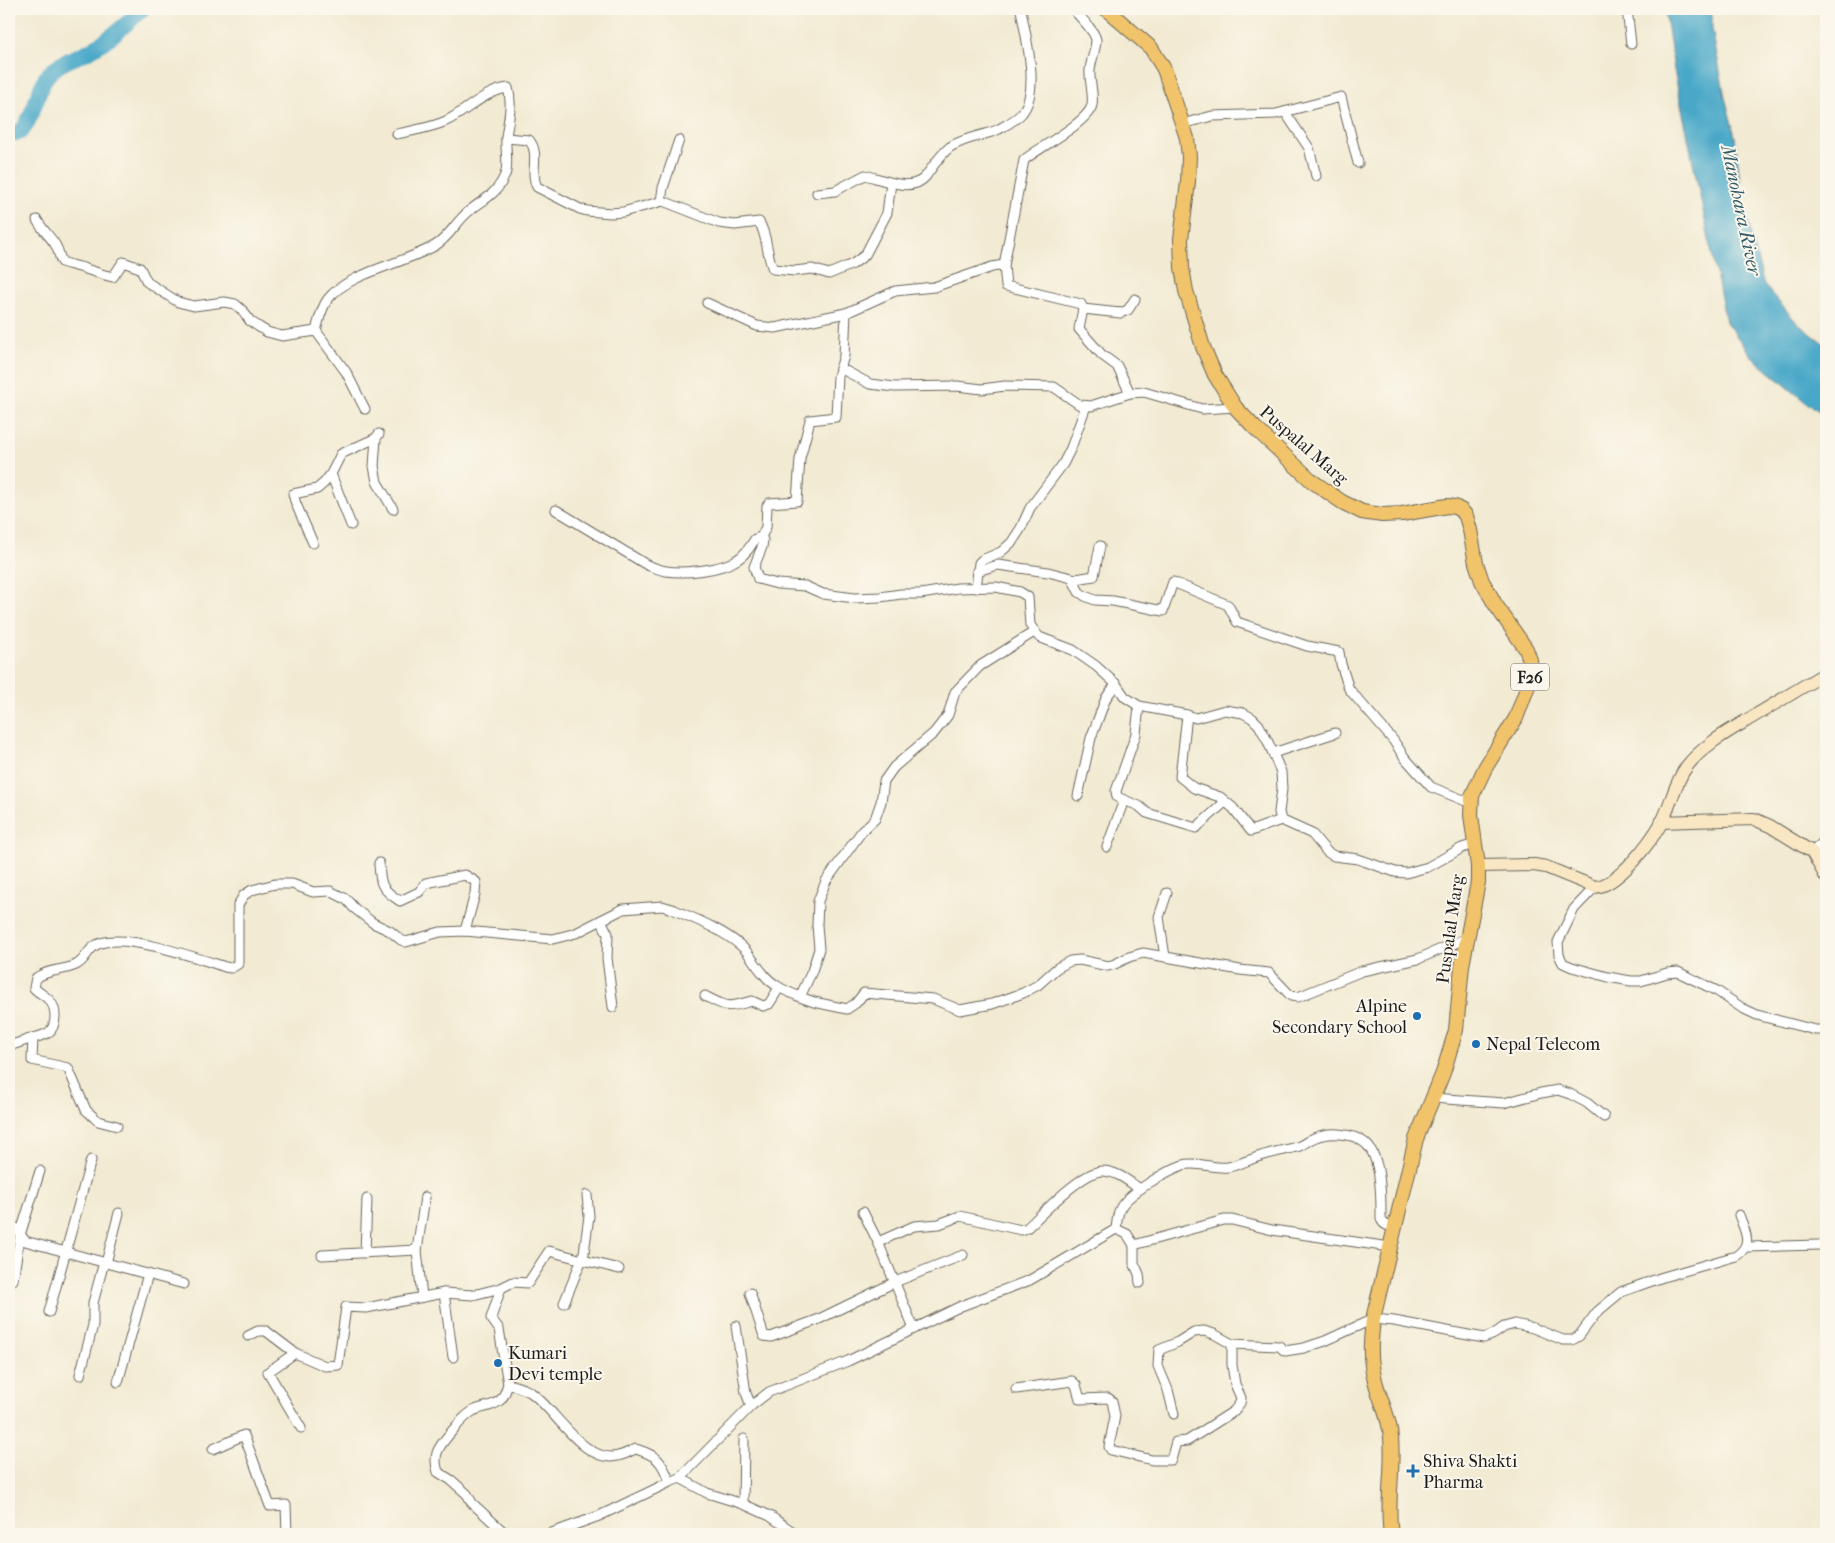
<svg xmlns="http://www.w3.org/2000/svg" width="1835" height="1543" font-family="'IM FELL French Canon',serif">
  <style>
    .water { fill: #49a8c8; stroke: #326272 }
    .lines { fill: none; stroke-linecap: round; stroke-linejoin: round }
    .river { stroke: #49a8c8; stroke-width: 16 }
    .street-casing { stroke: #67645c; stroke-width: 11 }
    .secondary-casing { stroke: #67645c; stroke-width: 14 }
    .primary-casing { stroke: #67645c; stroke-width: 16 }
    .street { stroke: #fff; stroke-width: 9 }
    .secondary { stroke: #f9e7c3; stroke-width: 12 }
    .primary { stroke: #f1c36a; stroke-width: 14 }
    .poi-dot { fill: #1f6fb2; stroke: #fbf7ec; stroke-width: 2 }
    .labels { text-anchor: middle; stroke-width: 4; stroke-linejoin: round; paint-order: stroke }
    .shield { fill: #fbf7ec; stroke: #5f5e5a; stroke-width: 1 }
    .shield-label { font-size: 16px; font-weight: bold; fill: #1c1c1c }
    .street-label { font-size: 18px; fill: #1c1c1c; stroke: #fbf7ec }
    .poi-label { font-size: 18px; fill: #1c1c1c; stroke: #fbf7ec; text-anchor: start }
    .water-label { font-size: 19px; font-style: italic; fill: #305b69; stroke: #fbf7ec }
  </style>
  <rect width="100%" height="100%" fill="#fbf7ec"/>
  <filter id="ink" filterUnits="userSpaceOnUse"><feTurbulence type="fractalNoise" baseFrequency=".02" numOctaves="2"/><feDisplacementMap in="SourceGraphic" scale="10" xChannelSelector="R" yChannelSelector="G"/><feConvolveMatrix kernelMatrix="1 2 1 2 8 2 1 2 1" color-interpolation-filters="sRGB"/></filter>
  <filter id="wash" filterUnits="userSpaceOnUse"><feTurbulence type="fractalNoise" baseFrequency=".0096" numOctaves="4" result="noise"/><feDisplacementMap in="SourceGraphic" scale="20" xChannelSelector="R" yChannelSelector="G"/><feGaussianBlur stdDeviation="1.12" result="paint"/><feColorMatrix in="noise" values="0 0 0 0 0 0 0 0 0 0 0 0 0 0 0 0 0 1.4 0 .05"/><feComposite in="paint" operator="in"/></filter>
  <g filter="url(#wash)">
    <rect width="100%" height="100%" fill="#f2ead2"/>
    <polygon class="water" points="1665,9 1712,9 1712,29 1725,97 1735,136 1742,199 1764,285 1798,324 1826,345 1826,415 1809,405 1753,358 1726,322 1674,70"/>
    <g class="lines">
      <path class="river" d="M9,134c3,-1 8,-1 11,-2 10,-6 19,-45 27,-56 11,-15 32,-18 47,-28 17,-10 34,-25 48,-39"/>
    </g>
  </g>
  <g filter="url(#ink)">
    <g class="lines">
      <defs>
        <g id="street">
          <polyline points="1627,9 1631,44"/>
          <polyline points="1285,112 1309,148 1316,176"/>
          <polyline points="1182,124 1212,116 1276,114 1341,97 1358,163"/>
          <path d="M506,138l23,2c12,14 0,32 8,47l43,22 7,2 24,2 12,-1 40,-11 56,22 16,2 24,-3c9,14 7,32 14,47l22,2 17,-2 17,5 24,-10 12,-9 22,-42 4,-30"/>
          <path d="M817,193l18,-2 30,-16c17,4 47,19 61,1 7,-10 14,-21 24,-29 14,-9 32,-11 47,-17 9,-5 18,-9 25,-17 19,-24 3,-77 -1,-104"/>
          <polyline points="661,201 663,188 679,140"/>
          <path d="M37,220c6,11 14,17 19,26 3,5 3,11 6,16 7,3 16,4 24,7 9,3 17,6 27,8l10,-15 17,6 7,14 31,20 16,4 30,-4 11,2 8,7 7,10 9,6 8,5 15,4 34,-5 30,41 19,37"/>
          <polyline points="1004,265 1006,286 1081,304 1083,309"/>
          <path d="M707,303l50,23 18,2 71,-15 49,-22 39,-4 58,-20 12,-2 20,-105c14,-12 64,-37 68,-55 2,-12 -3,-23 -2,-35 1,-10 6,-21 6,-30 -1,-9 -17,-24 -23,-31"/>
          <path d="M316,331c3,-11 5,-23 12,-32 21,-27 79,-36 108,-54 13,-8 20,-23 32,-33 14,-12 29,-17 37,-37 4,-11 0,-26 1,-38 2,-16 7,-32 2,-49 -24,3 -41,23 -62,33 -15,7 -32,9 -49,13"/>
          <polyline points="840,368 870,384 895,387 957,386 982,389 1005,386 1054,387 1080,405 1091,406 1130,393 1144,392 1202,409 1235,407"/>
          <polyline points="1130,393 1117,366 1102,355 1079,329 1083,309 1120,313 1128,310 1135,299"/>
          <polyline points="376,438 374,466 377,482 393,509"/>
          <polyline points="331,474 351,525"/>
          <path d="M556,510l91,55c6,2 12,5 19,6 19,3 56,-1 72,-12 8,-5 12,-12 17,-20l6,-2 2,3 -1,7 -8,20 4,12 19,5 28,2 18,8 32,4 25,-1 21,-3h20l37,-6 38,-1 24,5 8,5 2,28 9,12 34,13 23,16 20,18 9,13 14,9 48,9 9,3 29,-8 18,3 9,5 7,7 9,17 13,30 1,17 -3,23 2,8 31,14 15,18 7,4 24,3 37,13 11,1 22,-6 34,-19 13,-4"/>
          <polyline points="761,537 766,527 767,506 769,503 797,501 800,459 810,420 836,417 838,376 844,356 846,313"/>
          <polyline points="313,543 296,504 293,494 317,489 324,483 331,474 341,454 376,438 379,434"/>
          <polyline points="977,571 998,565 1048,572 1076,579 1094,576 1100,546"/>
          <polyline points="1072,578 1079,592 1085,596 1095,600 1113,601 1163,611 1173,582 1228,605 1237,622 1307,646 1339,652 1341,664 1349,689 1393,740 1405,758 1431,787 1471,803"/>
          <polyline points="976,588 979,563 982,560 1001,552 1012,542 1021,528 1030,508 1063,464 1071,448 1086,406"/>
          <polyline points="1187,715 1180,777 1194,788 1220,797 1233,808 1251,831 1281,820"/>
          <polyline points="1273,753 1335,733"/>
          <polyline points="1078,796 1091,738 1106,698 1116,684"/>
          <polyline points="1124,800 1139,806 1147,813 1196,828 1225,802"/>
          <polyline points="1107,847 1124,800 1117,797 1116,791 1136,734 1139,706"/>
          <polyline points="1812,852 1826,840"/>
          <path d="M379,863c1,22 2,26 21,38l19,-9 7,-9 39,-8 11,7 -1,12 -10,37"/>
          <polyline points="1595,887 1574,909 1558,942 1559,955 1563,963 1572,967 1608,977 1631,981 1641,981 1667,973 1678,972 1717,991 1742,1008 1757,1015 1815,1030 1826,1030"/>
          <polyline points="601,920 608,934 607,958 613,1007"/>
          <polyline points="1165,957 1159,917 1167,893"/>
          <path d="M705,996c23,12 22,12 47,5l11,5 6,-2 10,-16"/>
          <polyline points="800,997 814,1002 847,1009 856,1003 864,993 933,999 960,1010 992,1004 1023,993 1038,985 1057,968 1070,961 1080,960 1108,966 1115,964 1129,957 1143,953 1240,970 1269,973 1291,996 1298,997 1362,971 1418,959 1467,938"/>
          <path d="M33,1038c5,-1 11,-3 15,-5 9,-7 9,-24 2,-32 -4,-5 -11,-8 -16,-13l2,-10c12,-9 27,-7 40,-13 11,-5 11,-18 25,-22 28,-9 96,15 124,24l6,1 7,-4v-59l6,-10 8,-5 23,-6h17l21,8 17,-1 16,8 8,9 19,15 17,8 11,9 5,2 34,-10 25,-1 88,8 23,-6 47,-24 39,-3 10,3c23,10 49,20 68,36 9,7 14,18 22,27 9,13 24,19 38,25l12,-26 7,-22 -2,-24 1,-24 8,-20 36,-50 13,-12 6,-17 3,-21 10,-14 40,-34 14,-18 7,-23 25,-26 54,-34"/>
          <polyline points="9,1046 33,1038 32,1060 68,1068 86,1110 98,1121 117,1126"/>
          <polyline points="1432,1098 1504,1103 1541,1093 1558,1090 1570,1094 1587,1103 1604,1117"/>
          <polyline points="863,1212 878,1242"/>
          <polyline points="9,1227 16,1228 25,1241 184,1284"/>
          <path d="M1116,1229c1,-6 1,-16 5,-22 7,-13 47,-37 62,-42 16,-4 30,4 45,2 11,-2 22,-8 33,-11 12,-4 24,-6 36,-9 7,-2 11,-7 17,-9 15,-7 39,-5 51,5 17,14 16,56 16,76 3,7 8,7 15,8"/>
          <polyline points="1134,1245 1134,1263 1139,1274 1140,1283"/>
          <polyline points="1746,1247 1819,1245"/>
          <polyline points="365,1253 367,1199"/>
          <polyline points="322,1255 417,1250"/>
          <polyline points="583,1260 619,1269"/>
          <polyline points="106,1263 119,1213"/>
          <polyline points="13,1280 20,1235 40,1171"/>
          <path d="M501,1288l-10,30 8,11 9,55c-2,6 -4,14 -9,17 -7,6 -18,6 -26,10 -9,5 -33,32 -36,42 -2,7 -1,13 1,19l13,8 16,14 5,9 34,31"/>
          <polyline points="444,1293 453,1357"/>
          <polyline points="750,1293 764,1336 771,1337 817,1320 895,1282 963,1255"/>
          <polyline points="422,1297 417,1250 425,1197"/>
          <polyline points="564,1303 582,1259"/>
          <polyline points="49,1312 91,1160"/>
          <polyline points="736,1326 746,1393 751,1406"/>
          <path d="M914,1329l-36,-87 36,-16 25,-2 21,-8 61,14 6,-2c15,-14 56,-57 75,-57 15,0 26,10 38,18"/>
          <polyline points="248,1336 258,1331 266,1331 295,1353 325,1366 338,1365 346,1307 366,1308 444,1293 473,1295 501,1288 513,1282 528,1283 549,1251 583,1260 589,1216 587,1195"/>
          <polyline points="295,1353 268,1372 301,1428"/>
          <polyline points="80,1375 93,1325 93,1303 104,1262"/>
          <polyline points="118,1382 148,1274"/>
          <path d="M508,1384c7,2 15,4 22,8 24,15 54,73 88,64 6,-1 12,-5 18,-7 22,7 25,11 34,33"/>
          <polyline points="1016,1389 1072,1381 1076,1385 1080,1399 1108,1398 1112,1401 1115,1416 1109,1447 1111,1450 1152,1460 1171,1460 1176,1442 1187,1441 1195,1436 1234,1411 1240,1403 1241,1398 1235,1384 1232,1365 1232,1344"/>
          <path d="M1174,1414l-6,-24 -10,-24 1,-16 19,-8 16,-10 10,-1 10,3 18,10 47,2 6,5 19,-3 21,-7 48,-22 21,2 90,17 10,-4 10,-7 11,-3 18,4 30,12h9l7,-4 18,-24 24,-20 42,-15 73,-21c18,-12 9,-24 3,-41"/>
          <polyline points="213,1449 244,1435 270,1506 286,1505 287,1534"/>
          <polyline points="680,1478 751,1406 769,1392 848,1361 961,1306 1030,1280 1116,1229 1127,1234 1134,1245 1224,1220 1232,1220 1272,1230 1390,1247"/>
          <polyline points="743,1504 744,1439"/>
          <polyline points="549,1534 599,1516 670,1482 680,1478 707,1493 743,1504 770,1516 796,1534"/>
        </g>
        <g id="secondary">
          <polyline points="1661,822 1754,819 1770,826 1812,852 1826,877"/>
          <path d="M1478,866l56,-1 12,2 49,20c23,-1 56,-46 67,-65 9,-18 13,-40 25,-56 17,-22 44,-36 67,-50 24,-14 48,-29 72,-43"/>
        </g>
        <path id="primary" d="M1106,9l45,39 13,21 23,69 2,19 -1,25 -7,57 1,29 4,23 17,56 12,28 20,32 20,21 57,53 30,21 20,10 20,3 20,-1 45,-8 8,1 7,4 4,5 4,14 6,33 6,18 13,23 31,45 4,11 1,11 -2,12 -13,35 -31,50 -13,28 -1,19 7,51v16l-16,84 -6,64 -13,43 -27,66 -43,180c-2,19 -4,37 1,57 4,21 16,40 17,62 3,32 -5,64 0,96"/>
      </defs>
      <use href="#street" class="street-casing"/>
      <use href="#secondary" class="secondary-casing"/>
      <use href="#primary" class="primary-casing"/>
      <use href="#street" class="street"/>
      <use href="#secondary" class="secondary"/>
      <use href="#primary" class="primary"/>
    </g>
  </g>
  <g class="poi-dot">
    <circle cx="1417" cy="1016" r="5"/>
    <circle cx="1476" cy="1044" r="5"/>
    <circle cx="498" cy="1363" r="5"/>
    <path d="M1410.5 1463.5h5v5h5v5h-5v5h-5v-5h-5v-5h5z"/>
  </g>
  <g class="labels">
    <rect class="shield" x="1511" y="663.5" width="38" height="27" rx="4"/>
    <g class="shield-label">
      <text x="1530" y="683">F26</text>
    </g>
    <g class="street-label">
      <text transform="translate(1304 445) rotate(41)" y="6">Puspalal Marg</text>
      <text transform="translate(1450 929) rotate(-82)" y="6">Puspalal Marg</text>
    </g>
    <g class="poi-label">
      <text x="1407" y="1012" text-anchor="end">Alpine<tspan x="1407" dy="21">Secondary School</tspan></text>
      <text x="1486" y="1050">Nepal Telecom</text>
      <text x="508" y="1359">Kumari<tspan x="508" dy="21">Devi temple</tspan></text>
      <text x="1423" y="1467">Shiva Shakti<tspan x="1423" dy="21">Pharma</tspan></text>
    </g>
    <g class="water-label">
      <text transform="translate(1742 210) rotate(78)" y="7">Manohara River</text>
    </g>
  </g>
  <rect width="1835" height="1543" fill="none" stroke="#fbf7ec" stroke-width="30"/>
</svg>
